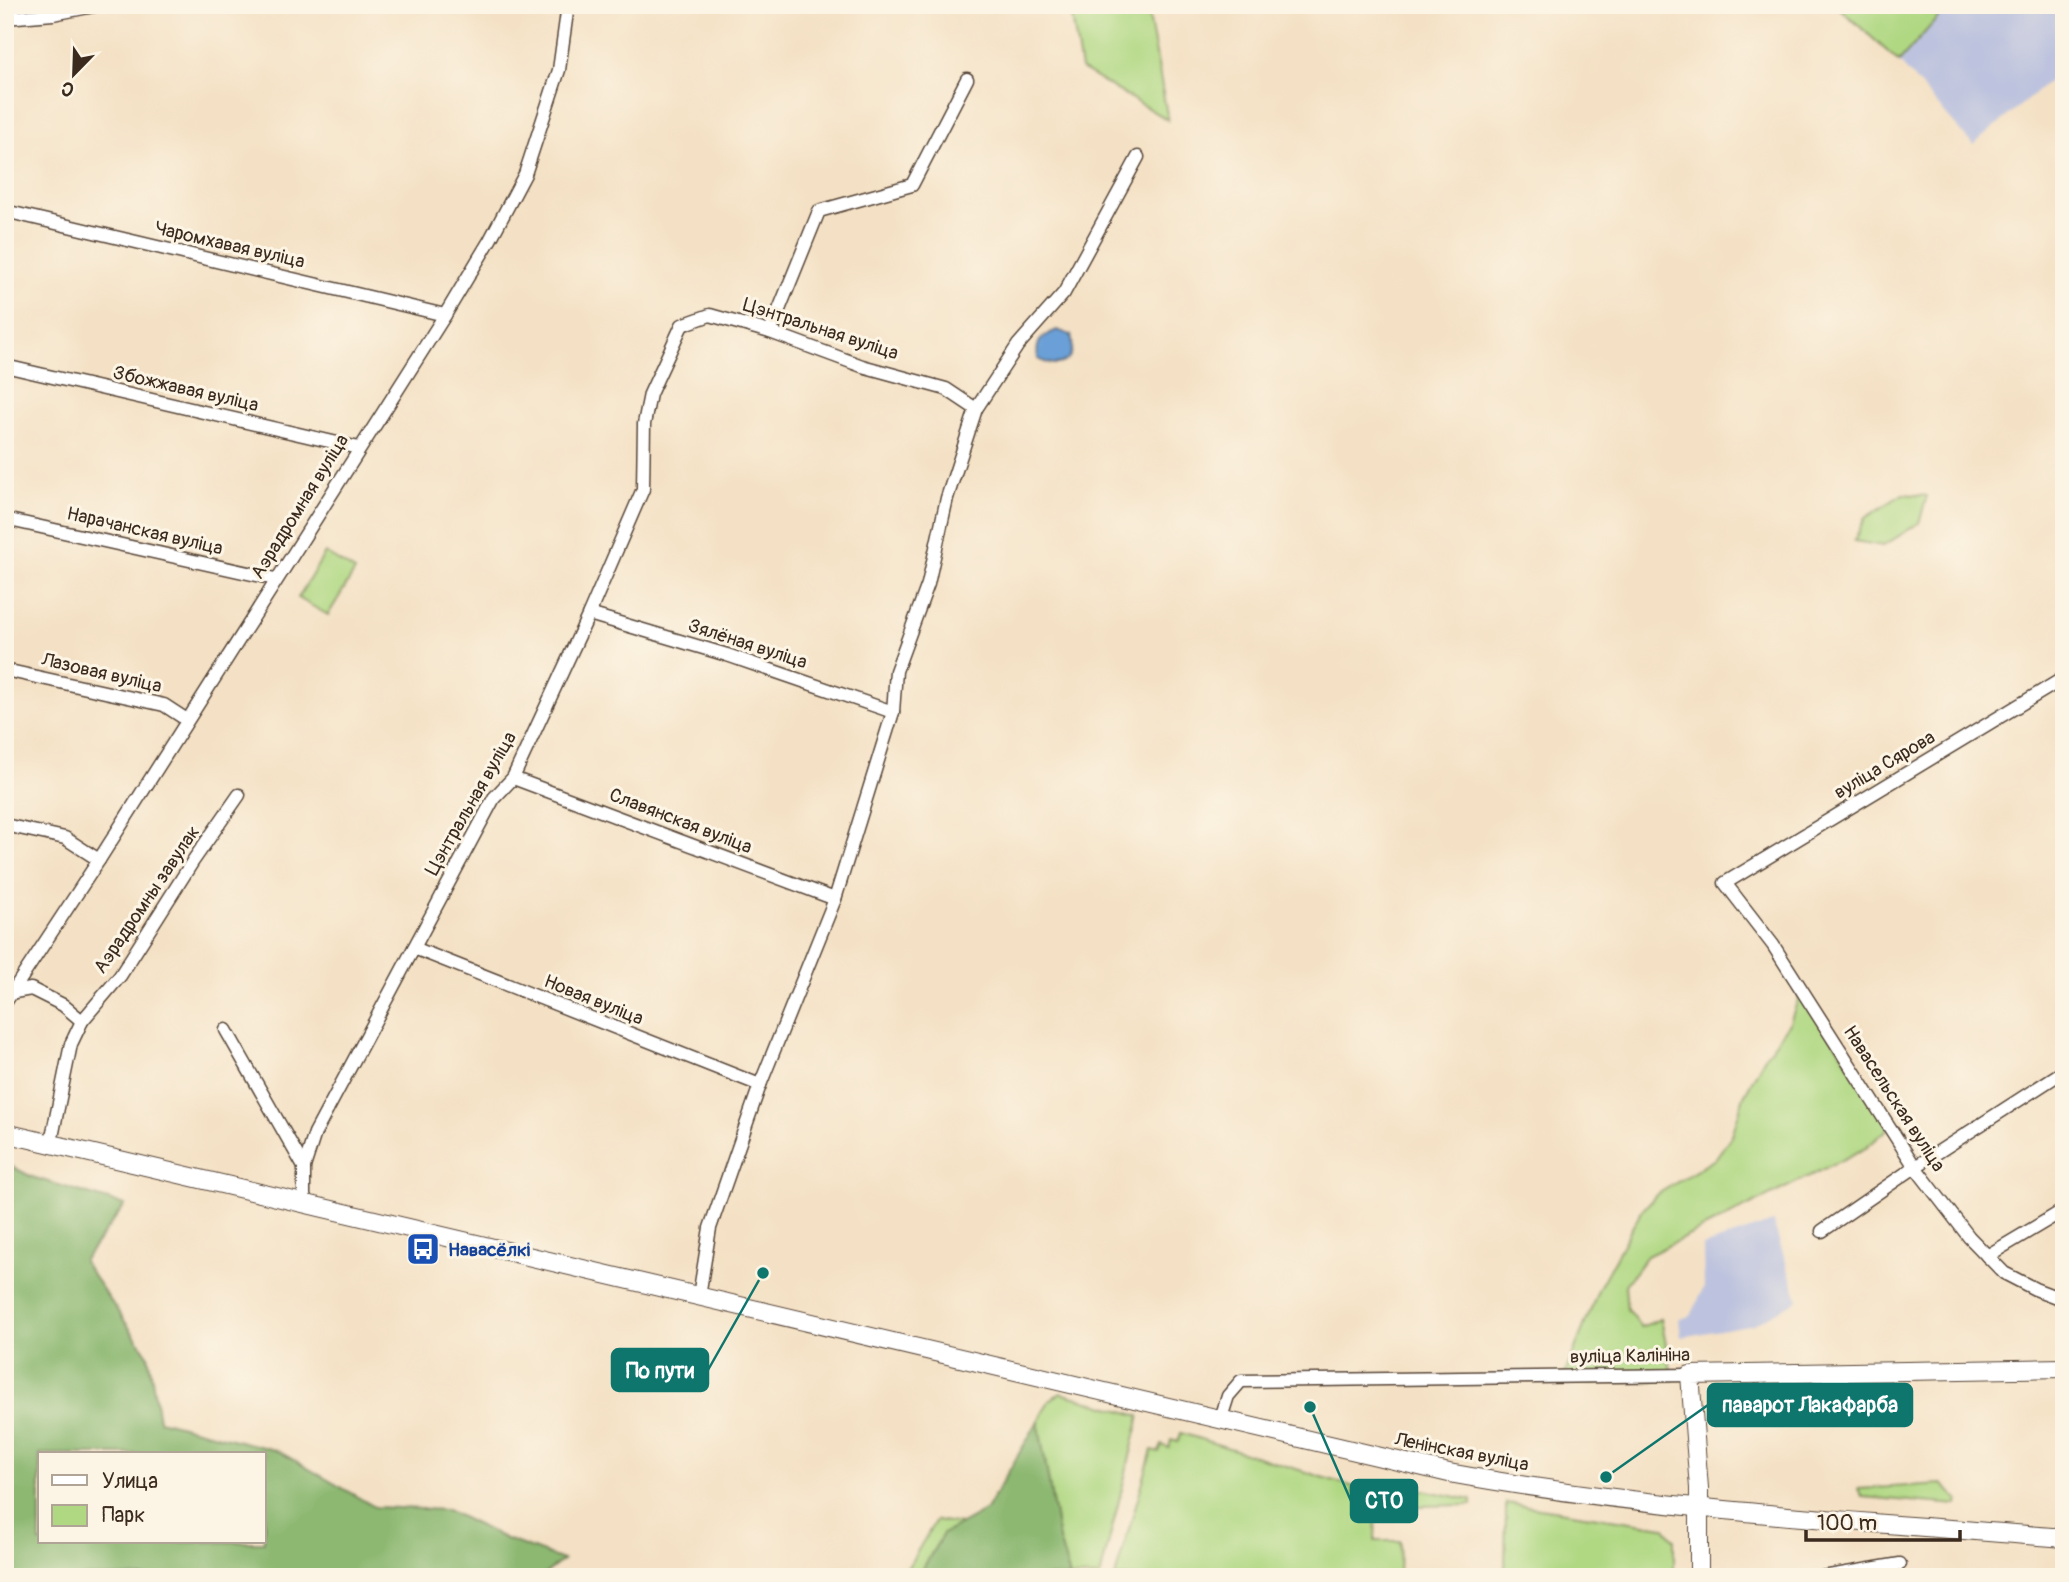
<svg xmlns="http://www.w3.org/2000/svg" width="2069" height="1582" font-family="Pangolin,sans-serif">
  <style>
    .industrial { fill: #bdc3de }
    .green { fill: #b0d883; stroke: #768150; stroke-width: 2 }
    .forest { fill: #8cb871; stroke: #647148; stroke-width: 2; fill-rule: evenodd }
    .water { fill: #6aa0d7; stroke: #52657a; stroke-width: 2 }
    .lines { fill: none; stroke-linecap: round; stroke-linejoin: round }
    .street-casing { stroke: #574537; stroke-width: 15 }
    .secondary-casing { stroke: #574537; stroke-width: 20 }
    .street { stroke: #fff; stroke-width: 12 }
    .secondary { stroke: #fff; stroke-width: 18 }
    .labels { text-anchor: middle; stroke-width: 6; stroke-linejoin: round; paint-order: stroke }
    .street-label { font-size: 19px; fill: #3b2a1e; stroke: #fcf5e5 }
    .transit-label { font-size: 19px; font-weight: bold; fill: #164399; stroke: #fcf5e5; text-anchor: start }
    .leader { fill: none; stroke: #0f766e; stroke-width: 2.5 }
    .callout-dot { fill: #0f766e; stroke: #fcf5e5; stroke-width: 2.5 }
    .callout { fill: #0f766e; stroke: #0f766e; stroke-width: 2.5 }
    .callout-label { font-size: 21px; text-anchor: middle; font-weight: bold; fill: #fff }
  </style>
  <rect width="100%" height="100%" fill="#fcf5e5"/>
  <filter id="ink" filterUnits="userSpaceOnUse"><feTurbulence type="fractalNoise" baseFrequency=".0143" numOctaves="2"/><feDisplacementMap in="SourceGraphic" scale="14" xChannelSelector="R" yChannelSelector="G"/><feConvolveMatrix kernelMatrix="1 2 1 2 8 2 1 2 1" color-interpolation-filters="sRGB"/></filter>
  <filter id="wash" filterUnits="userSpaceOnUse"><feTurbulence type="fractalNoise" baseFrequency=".00686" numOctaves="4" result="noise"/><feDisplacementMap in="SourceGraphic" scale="28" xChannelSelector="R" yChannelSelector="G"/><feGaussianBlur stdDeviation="1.57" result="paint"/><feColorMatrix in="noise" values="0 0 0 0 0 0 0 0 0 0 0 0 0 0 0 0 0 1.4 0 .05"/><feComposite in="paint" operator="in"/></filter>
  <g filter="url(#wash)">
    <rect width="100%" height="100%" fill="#f4e1c5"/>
    <g class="industrial">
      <polygon points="1949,5 2064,5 2064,69 1973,145 1899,62"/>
      <polygon points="1773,1222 1798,1300 1754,1324 1681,1337 1679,1319 1691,1316 1704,1287 1703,1246"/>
    </g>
    <g class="green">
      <polygon points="1070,5 1147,5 1168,120 1081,69"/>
      <polygon points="1836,5 1949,5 1899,62"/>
      <polygon points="1903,494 1927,496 1919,523 1883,546 1854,541 1865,518"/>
      <polygon points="325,553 355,571 328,615 298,598"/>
      <polygon points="1801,991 1890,1127 1866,1148 1647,1256 1625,1285 1627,1309 1641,1327 1661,1319 1673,1380 1561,1384 1600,1286 1640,1213 1656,1195 1715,1159 1732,1135 1744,1096 1766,1055 1790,1022"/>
      <polygon points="1061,1393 1140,1416 1100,1577 1070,1577 1059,1540 1038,1421 1050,1399"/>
      <polygon points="1181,1433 1354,1487 1353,1493 1361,1494 1361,1504 1368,1504 1368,1511 1376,1511 1375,1541 1400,1541 1399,1577 1115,1577 1152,1450 1159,1452 1162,1445 1169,1448 1171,1440 1178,1442"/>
      <polygon points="1942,1484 1958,1500 1957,1505 1862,1497 1858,1489"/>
      <polygon points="1423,1490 1472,1500 1472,1505 1417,1506 1416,1497"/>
      <polygon points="1506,1503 1664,1527 1674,1540 1674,1577 1600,1577 1599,1574 1507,1573 1505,1577"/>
      <polygon points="936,1520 961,1524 943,1534 918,1577 902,1577"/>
    </g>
    <g class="forest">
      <path d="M5,1163l27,14 93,28 -42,56 65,94 11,65 119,31 97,56 72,3 59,29 57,21 -22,17h-536zM40,1454h224v88h-224z"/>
      <polygon points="1038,1421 1059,1540 1070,1577 918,1577 943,1534 986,1510"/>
    </g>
    <path class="water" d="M1057,330l14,5c6,25 -10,36 -33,24 -3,-18 3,-22 19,-29z"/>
  </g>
  <g filter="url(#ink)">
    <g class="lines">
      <defs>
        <g id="street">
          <polyline points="5,18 53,14 99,5"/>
          <polyline points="5,211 445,315"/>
          <polyline points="770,332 819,211 912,185 967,79"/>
          <polyline points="5,366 359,448"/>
          <polyline points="976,409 1018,345 1064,293 1138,157"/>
          <polyline points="5,519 275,579"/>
          <polyline points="589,614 727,655 893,712"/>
          <polyline points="5,670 164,705 187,720"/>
          <polyline points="2064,678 1725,883 1773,945 1915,1167 1969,1237 2004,1273 2035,1289 2064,1300"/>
          <polyline points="513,778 835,899"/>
          <polyline points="5,825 65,838 99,860"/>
          <polyline points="414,948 760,1085"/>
          <polyline points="9,993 31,989 63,1005 82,1021"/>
          <polyline points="5,1003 99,860 445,315 490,240 525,174 559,70 568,5"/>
          <polyline points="226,1030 304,1167"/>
          <polyline points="51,1142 71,1044 82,1021 120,976 193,861 239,795"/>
          <polyline points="304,1202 304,1167 315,1133 494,798 513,778 589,614 643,489 644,424 650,394 682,325 710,315 770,332 862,366 946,389 976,409 947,498 928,584 896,671 893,712 835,899 760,1085 710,1228 699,1296"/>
          <polyline points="1822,1231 1915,1167 2064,1071"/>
          <polyline points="1987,1256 2064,1210"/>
          <polyline points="1221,1418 1228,1396 1241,1381 1690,1375"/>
          <polyline points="1823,1577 1900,1564"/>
        </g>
        <g id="secondary">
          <path d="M5,1133l1444,340c203,37 410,48 615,65"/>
          <polyline points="1699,1577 1699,1488 1690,1375 2064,1368"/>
        </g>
      </defs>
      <use href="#street" class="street-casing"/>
      <use href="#secondary" class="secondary-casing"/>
      <use href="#street" class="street"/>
      <use href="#secondary" class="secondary"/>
    </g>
  </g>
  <defs>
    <symbol id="bus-square" viewBox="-11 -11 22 22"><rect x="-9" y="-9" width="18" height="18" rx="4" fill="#1a4fb4" stroke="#fcf5e5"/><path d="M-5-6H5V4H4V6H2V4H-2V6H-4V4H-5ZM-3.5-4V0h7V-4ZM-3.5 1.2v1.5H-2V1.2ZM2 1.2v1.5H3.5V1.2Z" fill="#fff"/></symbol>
  </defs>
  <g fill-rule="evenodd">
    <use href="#bus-square" x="404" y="1230" width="38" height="38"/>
  </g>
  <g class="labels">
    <g class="street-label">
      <text transform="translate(230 244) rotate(13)" y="7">Чаромхавая вуліца</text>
      <text transform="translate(821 328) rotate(18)" y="7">Цэнтральная вуліца</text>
      <text transform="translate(186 388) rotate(13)" y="7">Збожжавая вуліца</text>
      <text transform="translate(299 506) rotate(-58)" y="7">Аэрадромная вуліца</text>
      <text transform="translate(145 530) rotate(13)" y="7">Нарачанская вуліца</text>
      <text transform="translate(748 643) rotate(18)" y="7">Зялёная вуліца</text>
      <text transform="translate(102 672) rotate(13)" y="7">Лазовая вуліца</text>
      <text transform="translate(1884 764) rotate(-31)" y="7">вуліца Сярова</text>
      <text transform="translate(470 803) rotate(-60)" y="7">Цэнтральная вуліца</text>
      <text transform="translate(681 820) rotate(21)" y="7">Славянская вуліца</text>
      <text transform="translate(146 899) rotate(-56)" y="7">Аэрадромны завулак</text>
      <text transform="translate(594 999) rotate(22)" y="7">Новая вуліца</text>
      <text transform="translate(1895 1098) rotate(57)" y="7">Навасельская вуліца</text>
      <text transform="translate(1630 1355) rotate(-1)" y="7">вуліца Калініна</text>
      <text transform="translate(1462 1451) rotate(11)" y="7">Ленінская вуліца</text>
    </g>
    <g class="transit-label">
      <text x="448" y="1256">Навасёлкі</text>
    </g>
  </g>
  <path class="leader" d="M763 1273L708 1370M1606 1477L1708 1405M1310 1407L1351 1501"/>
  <g class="callout-dot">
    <circle cx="763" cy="1273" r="7"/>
    <circle cx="1606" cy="1477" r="7"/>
    <circle cx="1310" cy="1407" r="7"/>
  </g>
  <g class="callout">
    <rect x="612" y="1349" width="96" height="42" rx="7"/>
    <rect x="1708" y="1384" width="204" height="42" rx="7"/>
    <rect x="1351" y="1480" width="66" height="42" rx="7"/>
  </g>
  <g class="callout-label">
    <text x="660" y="1378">По пути</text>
    <text x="1810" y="1412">паварот Лакафарба</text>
    <text x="1384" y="1508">СТО</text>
  </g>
  <rect width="2069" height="1582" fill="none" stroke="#fcf5e5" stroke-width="28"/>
  <rect x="38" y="1452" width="228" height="91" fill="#fcf5e5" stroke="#afa495" stroke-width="2"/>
  <rect x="52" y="1475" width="35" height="10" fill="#ffffff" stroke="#afa495" stroke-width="2"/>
  <text x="102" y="1488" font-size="21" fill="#3b2a1e">Улица</text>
  <rect x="52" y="1505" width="35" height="21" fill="#b0d883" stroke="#afa495" stroke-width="2"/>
  <text x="102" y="1522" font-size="21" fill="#3b2a1e">Парк</text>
  <g transform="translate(74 74) rotate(203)" stroke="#fcf5e5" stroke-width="5" paint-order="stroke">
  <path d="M0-5L12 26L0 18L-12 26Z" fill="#3b2a1e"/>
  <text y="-10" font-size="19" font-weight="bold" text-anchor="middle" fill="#3b2a1e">С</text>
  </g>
  <path d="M1806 1530v10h154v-10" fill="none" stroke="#3b2a1e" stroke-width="3.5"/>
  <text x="1817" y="1530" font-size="21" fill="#3b2a1e" stroke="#fcf5e5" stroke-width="5" paint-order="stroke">100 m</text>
</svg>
